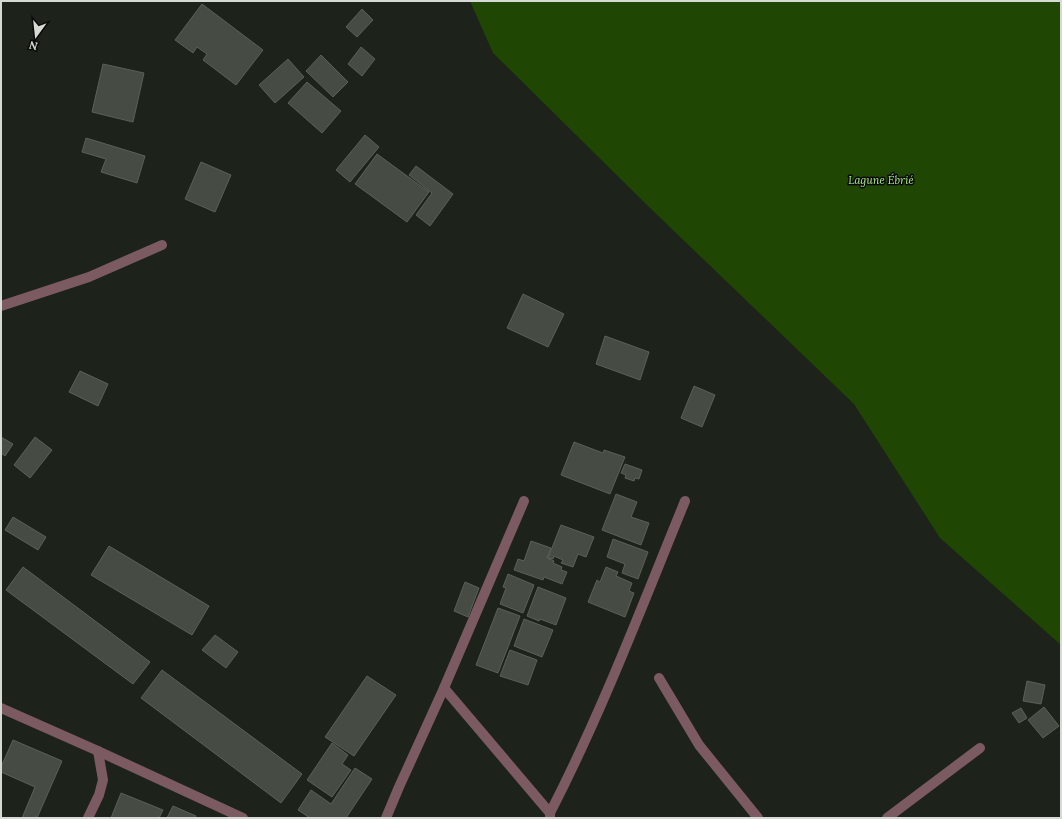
<svg xmlns="http://www.w3.org/2000/svg" width="1062" height="819" font-family="Lora,serif">
  <style>
    .water { fill: #1f4602 }
    .building { fill: #464c43; stroke: #5a6157 }
    .lines { fill: none; stroke-linecap: round; stroke-linejoin: round }
    .minor { stroke: #7b5a62; stroke-width: 10 }
    .labels { text-anchor: middle; stroke-width: 3; stroke-linejoin: round; paint-order: stroke }
    .water-label { font-size: 11px; font-style: italic; fill: #aae68d; stroke: #090b08 }
  </style>
  <rect width="100%" height="100%" fill="#1d221a"/>
  <polygon class="water" points="470,1 1061,1 1061,645 940,538 854,404 649,207 493,53"/>
  <g class="building">
    <polygon points="202,4 263,50 236,85 203,60 207,54 197,47 193,53 175,40"/>
    <polygon points="362,9 373,20 357,37 346,27"/>
    <polygon points="361,47 375,59 362,76 348,64"/>
    <polygon points="321,55 348,82 333,97 306,71"/>
    <polygon points="288,59 304,77 275,103 259,85"/>
    <polygon points="103,64 144,73 133,122 92,112"/>
    <polygon points="307,82 341,111 322,133 288,103"/>
    <polygon points="365,135 379,147 350,182 336,170"/>
    <polygon points="86,138 145,156 137,183 101,172 106,159 82,152"/>
    <polygon points="377,154 429,192 407,222 355,184"/>
    <polygon points="201,162 231,175 215,212 185,199"/>
    <polygon points="416,166 453,194 430,226 416,215 432,193 409,175"/>
    <polygon points="523,294 564,314 548,347 507,328"/>
    <polygon points="605,336 649,352 640,380 596,364"/>
    <polygon points="80,371 108,384 98,406 69,392"/>
    <polygon points="694,386 715,395 702,427 681,418"/>
    <polygon points="1,437 13,444 5,456 1,453"/>
    <polygon points="35,437 52,450 30,478 14,465"/>
    <polygon points="574,442 603,453 604,450 625,457 610,494 561,475"/>
    <polygon points="625,464 642,470 639,479 635,478 634,481 625,478 626,475 621,473"/>
    <polygon points="616,494 637,502 631,517 649,523 641,545 602,530"/>
    <polygon points="13,517 46,537 38,550 5,530"/>
    <polygon points="561,525 594,537 586,557 578,554 573,567 561,563 563,560 554,556 553,559 548,558"/>
    <polygon points="613,539 648,552 638,579 622,573 625,564 607,557"/>
    <polygon points="531,541 551,548 547,558 554,561 553,563 562,567 561,570 567,572 562,584 544,577 543,580 514,570 518,559 524,561"/>
    <polygon points="109,546 209,606 192,635 91,575"/>
    <polygon points="23,567 150,662 133,684 6,590"/>
    <polygon points="606,567 618,572 616,576 632,583 629,591 634,593 625,617 588,602 597,580 600,582"/>
    <polygon points="508,574 534,585 523,613 500,604 506,588 503,587"/>
    <polygon points="465,582 479,588 468,617 454,611"/>
    <polygon points="538,587 566,598 556,625 540,619 539,621 527,616"/>
    <polygon points="498,608 520,616 498,673 476,665"/>
    <polygon points="524,619 553,630 542,657 514,646"/>
    <polygon points="215,635 238,652 226,668 202,650"/>
    <polygon points="510,650 537,660 528,685 500,676"/>
    <polygon points="162,670 302,774 281,803 141,698"/>
    <polygon points="367,676 396,695 354,756 325,737"/>
    <polygon points="1027,681 1045,685 1041,704 1023,701"/>
    <polygon points="1044,707 1059,726 1043,738 1028,720"/>
    <polygon points="1021,708 1027,718 1019,723 1012,713"/>
    <polygon points="13,740 62,761 37,818 22,818 35,787 1,772 1,767"/>
    <polygon points="332,743 348,755 342,764 351,770 332,797 307,780"/>
    <polygon points="355,768 372,779 346,818 310,818 298,810 311,790 331,804"/>
    <polygon points="121,793 163,810 159,818 111,818"/>
    <polygon points="173,806 196,816 195,818 167,818"/>
  </g>
  <g class="lines">
    <g class="minor">
      <polyline points="1,306 89,277 162,245"/>
      <polyline points="659,678 699,745 758,818"/>
      <polyline points="444,688 550,813"/>
      <polyline points="1,708 98,751 243,818"/>
      <polyline points="88,818 99,795 103,780 98,751"/>
      <polyline points="386,818 399,787 444,688 524,501"/>
      <path d="M550,818v-5c52,-101 92,-207 135,-312"/>
      <polyline points="887,818 980,748"/>
    </g>
  </g>
  <g class="labels">
    <g class="water-label">
      <text x="881" y="184">Lagune Ébrié</text>
    </g>
  </g>
  <rect width="1062" height="819" fill="none" stroke="#d6dad4" stroke-width="4"/>
  <g transform="translate(36 36) rotate(195)" stroke="#090b08" stroke-width="3" paint-order="stroke">
  <path d="M0-3L7 15L0 10L-7 15Z" fill="#d6dad4"/>
  <text y="-6" font-size="11" font-weight="bold" text-anchor="middle" fill="#d6dad4">N</text>
  </g>
</svg>
